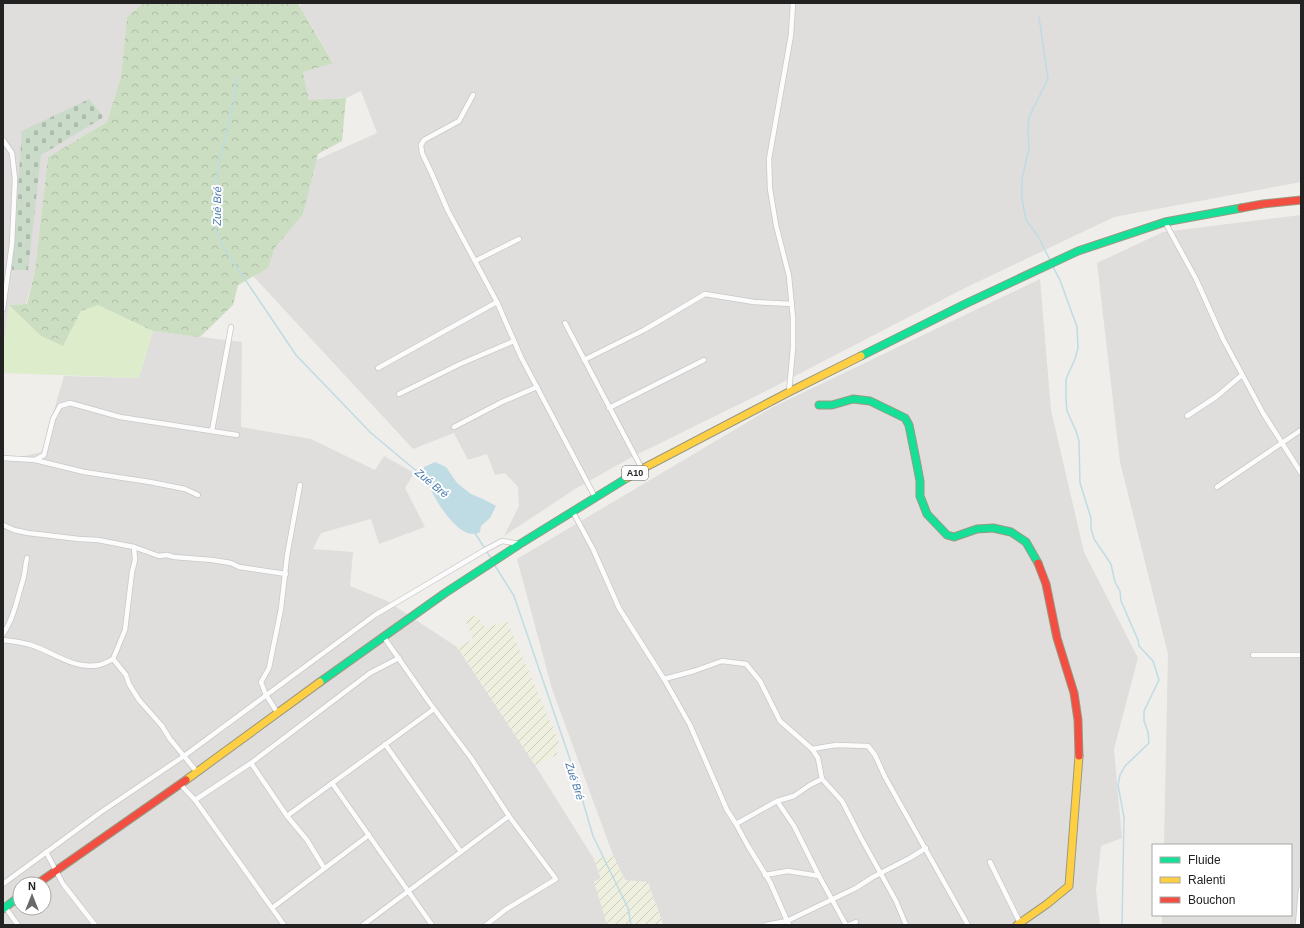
<svg xmlns="http://www.w3.org/2000/svg" width="1304" height="928" font-family="Helvetica,sans-serif">
  <style>
    .residential { fill: #dfdedc; fill-rule: evenodd }
    .farmland { fill: url(#farmland-furrows) }
    .grass { fill: #ddeccb }
    .forest { fill: url(#forest-crowns) }
    .cemetery { fill: url(#cemetery-stones) }
    .water { fill: #bfdbe3 }
    .lines { fill: none; stroke-linecap: round; stroke-linejoin: round }
    .stream { stroke: #bfdbe3; stroke-width: 1.5 }
    .street-casing { stroke: #c9c8c7; stroke-width: 6 }
    .fast-casing { stroke: #999a82; stroke-width: 9 }
    .slow-casing { stroke: #999a82; stroke-width: 9 }
    .jam-casing { stroke: #999a82; stroke-width: 9 }
    .street { stroke: #fdfcfc; stroke-width: 4.5 }
    .fast { stroke: #16e098; stroke-width: 7 }
    .slow { stroke: #ffcf43; stroke-width: 7 }
    .jam { stroke: #f24e42; stroke-width: 7 }
    .labels { text-anchor: middle; stroke-width: 4; stroke-linejoin: round; paint-order: stroke }
    .shield { fill: #fff; stroke: #646464; stroke-width: 1 }
    .shield-label { font-size: 9px; font-weight: bold; fill: #222 }
    .water-label { font-size: 11px; font-style: italic; fill: #4a7aab; stroke: #fff }
  </style>
  <defs>
    <pattern id="farmland-furrows" width="10" height="10" patternUnits="userSpaceOnUse"><rect width="10" height="10" fill="#efefdf"/><path d="M-1 1l2-2M0 10L10 0M9 11l2-2" fill="none" stroke="#cdcdbf"/></pattern>
    <pattern id="forest-crowns" width="20" height="18" patternUnits="userSpaceOnUse"><rect width="20" height="18" fill="#cbdec1"/><path d="M2 6a3 3 0 1 1 6 0M12 15a3 3 0 1 1 6 0" fill="none" stroke="#aebea6"/></pattern>
    <pattern id="cemetery-stones" width="16" height="16" patternUnits="userSpaceOnUse"><rect width="16" height="16" fill="#cadbca"/><path d="M2 7V4a2 2 0 0 1 4 0v3zM10 15v-3a2 2 0 0 1 4 0v3z" fill="#adbcad"/></pattern>
  </defs>
  <rect width="100%" height="100%" fill="#f0eeeb"/>
  <g class="residential">
    <polygon points="3,3 144,3 127,17 121,77 107,122 48,157 35,271 26,304 9,305 3,353"/>
    <polygon points="302,3 1301,3 1301,182 1114,217 963,289 762,393 632,457 575,489 504,536 519,506 518,487 505,473 495,475 487,454 468,460 454,433 413,449 242,264 289,172 377,133 361,91 346,98 309,100 303,72 333,62 300,6"/>
    <polygon points="1301,215 1301,925 1162,925 1162,915 1291,915 1291,845 1164,845 1168,654 1120,462 1097,263 1163,232"/>
    <polygon points="1040,279 1051,410 1084,552 1138,658 1114,749 1122,838 1101,846 1096,890 1100,925 663,925 656,903 625,880 613,855 552,689 517,559 773,407"/>
    <path d="M153,331l89,11 -1,85 70,12 64,31 9,-14 30,17 -9,15 20,39 -46,17 -8,-25 -50,14 -8,16 40,3 -3,34 37,15 70,46 78,118 59,94 7,20 1,26 5,20h-604v-469l12,2 27,-6 22,-76 75,2zM20,884h24v24h-24z"/>
  </g>
  <g class="farmland">
    <polygon points="477,615 485,628 507,621 559,742 557,755 535,765 457,647 473,639 464,618"/>
    <polygon points="613,855 625,880 648,882 663,925 607,925 594,882 601,878 594,859"/>
  </g>
  <polygon class="grass" points="9,305 41,336 63,346 81,311 98,305 153,331 139,378 3,373 3,353"/>
  <polygon class="forest" points="144,3 298,3 333,63 303,72 309,100 346,98 342,141 318,154 303,214 274,249 268,268 238,285 233,305 200,337 153,331 98,305 81,311 63,346 41,336 9,305 27,304 35,271 48,157 107,122 121,77 127,17"/>
  <polygon class="cemetery" points="89,99 104,117 41,155 28,270 12,270 22,131"/>
  <path class="water" d="M435,462l11,5 11,16 14,11 14,6 11,6 -6,12 -9,8 -1,6c-21,12 -48,-37 -54,-53 -2,-4 -2,-8 -2,-12z"/>
  <g class="lines">
    <g class="stream">
      <polyline points="1039,17 1048,79 1029,117 1028,127 1029,148 1022,179 1022,199 1026,220 1038,236 1051,262"/>
      <polyline points="236,77 235,98 218,167 215,210 216,230 224,248 296,355 371,433 426,479"/>
      <polyline points="1052,265 1060,280 1077,327 1078,348 1075,359 1066,379 1066,400 1067,411 1076,431 1079,441 1080,483 1091,518 1091,529 1094,539 1111,564 1115,582 1120,591 1121,601 1138,640 1139,646 1153,661 1159,680 1144,711 1144,721 1148,732 1149,743 1125,766 1120,775 1118,785 1124,817 1122,925"/>
      <polyline points="475,533 492,560"/>
      <polyline points="494,564 514,596 574,771 593,836 628,908 631,925"/>
    </g>
    <defs>
      <g id="street">
        <polyline points="473,95 459,121 424,140 421,145 422,153 432,174 448,211 497,302 521,357 595,497"/>
        <polyline points="3,140 12,153 15,179 12,244 3,309"/>
        <polyline points="1165,222 1196,279 1223,339 1263,413 1301,473"/>
        <polyline points="475,261 519,239"/>
        <polyline points="565,323 642,469"/>
        <polyline points="584,360 644,330 705,294 754,302 792,304"/>
        <polyline points="378,368 497,302"/>
        <polyline points="789,392 793,348 793,318 789,276 776,225 770,189 769,159 791,35 793,3"/>
        <polyline points="399,394 460,364 514,341"/>
        <polyline points="609,408 704,360"/>
        <polyline points="1187,416 1216,397 1242,375"/>
        <polyline points="454,427 502,402 537,387"/>
        <polyline points="212,431 231,327"/>
        <polyline points="3,458 35,460 84,472 150,482 185,489 198,495"/>
        <polyline points="35,460 44,455 53,419 60,406 70,403 120,417 237,435"/>
        <polyline points="1217,487 1301,430"/>
        <polyline points="573,512 593,549 619,608 664,679 690,725 727,810 736,824 748,846 770,882 789,925"/>
        <polyline points="3,525 14,530 28,533 79,539 98,540 134,547 159,556 167,555 174,557 212,560 231,563 239,567 286,574"/>
        <polyline points="134,547 135,560 132,572 125,630 113,659 126,675 129,684 139,700 162,726 170,739 197,772"/>
        <path d="M3,634c11,-16 14,-35 20,-54 2,-6 2,-14 4,-22"/>
        <polyline points="383,636 429,702 471,758 509,816"/>
        <path d="M3,640c9,1 19,2 28,5 22,7 43,25 68,20 5,-1 10,-4 14,-6"/>
        <polyline points="1253,655 1301,655"/>
        <polyline points="664,679 694,671 722,661 746,664 760,681 780,721 812,749 836,745 868,746 875,755 885,777 968,925"/>
        <polyline points="277,712 266,695 261,682 269,668 281,609 287,556 300,485"/>
        <polyline points="385,744 461,852"/>
        <polyline points="812,749 818,758 822,779 842,801 861,838 896,901 906,925"/>
        <polyline points="251,763 287,816 307,840 324,868"/>
        <polyline points="332,783 432,925"/>
        <polyline points="180,784 195,800 284,925"/>
        <polyline points="195,800 251,763 370,673 399,658"/>
        <polyline points="777,801 794,826 819,876"/>
        <polyline points="287,816 434,709"/>
        <polyline points="736,824 777,801 794,796 810,785 822,779"/>
        <polyline points="46,852 63,884 95,925"/>
        <polyline points="990,862 1020,923"/>
        <polyline points="765,875 788,871 819,876 846,925"/>
        <polyline points="3,884 101,812 184,756 375,615 485,550 502,541 520,544"/>
        <polyline points="5,907 18,925"/>
        <polyline points="272,908 369,835"/>
        <polyline points="363,925 509,816 556,879 505,910 486,925"/>
        <polyline points="766,925 787,921 856,888 873,877 910,858 926,848"/>
        <polyline points="849,925 856,922"/>
        <polyline points="1298,925 1301,889"/>
      </g>
      <g id="fast">
        <polyline points="861,356 965,304 1078,251 1165,222 1241,208"/>
        <polyline points="819,405 832,405 853,399 870,401 905,418 909,425 917,465 920,481 920,496 927,514 947,535 954,537 977,529 993,528 1011,532 1026,542 1038,563"/>
        <polyline points="320,682 445,593 520,544 627,478"/>
        <polyline points="3,909 20,896"/>
      </g>
      <g id="slow">
        <polyline points="627,478 642,469 789,392 861,356"/>
        <polyline points="186,780 320,682"/>
        <polyline points="1017,925 1047,904 1069,886 1079,756"/>
      </g>
      <g id="jam">
        <polyline points="1241,208 1263,204 1301,200"/>
        <polyline points="1038,563 1046,584 1057,638 1074,693 1078,720 1079,756"/>
        <polyline points="37,884 186,780"/>
      </g>
    </defs>
    <use href="#street" class="street-casing"/>
    <use href="#fast" class="fast-casing"/>
    <use href="#slow" class="slow-casing"/>
    <use href="#jam" class="jam-casing"/>
    <use href="#street" class="street"/>
    <use href="#fast" class="fast"/>
    <use href="#slow" class="slow"/>
    <use href="#jam" class="jam"/>
  </g>
  <g class="labels">
    <rect class="shield" x="622" y="466" width="26" height="14" rx="3"/>
    <g class="shield-label">
      <text x="635" y="476">A10</text>
    </g>
    <g class="water-label">
      <text transform="translate(217 206) rotate(-89)" y="4">Zué Bré</text>
      <text transform="translate(432 483) rotate(39)" y="4">Zué Bré</text>
      <text transform="translate(575 781) rotate(72)" y="4">Zué Bré</text>
    </g>
  </g>
  <rect width="1304" height="928" fill="none" stroke="#222222" stroke-width="8"/>
  <rect x="1152" y="844" width="140" height="72" fill="#ffffff" stroke="#a7a7a7"/>
  <rect x="1160" y="857" width="20" height="6" fill="#16e098" stroke="#a7a7a7"/>
  <text x="1188" y="864" font-size="12" fill="#222222">Fluide</text>
  <rect x="1160" y="877" width="20" height="6" fill="#ffcf43" stroke="#a7a7a7"/>
  <text x="1188" y="884" font-size="12" fill="#222222">Ralenti</text>
  <rect x="1160" y="897" width="20" height="6" fill="#f24e42" stroke="#a7a7a7"/>
  <text x="1188" y="904" font-size="12" fill="#222222">Bouchon</text>
  <g transform="translate(32 896)"><circle r="19" fill="#ffffff" stroke="#a7a7a7"/>
  <path d="M0-3L7 15L0 10L-7 15Z" fill="#6a6968"/>
  <text y="-6" font-size="11" font-weight="bold" text-anchor="middle" fill="#222222">N</text>
  </g>
</svg>
